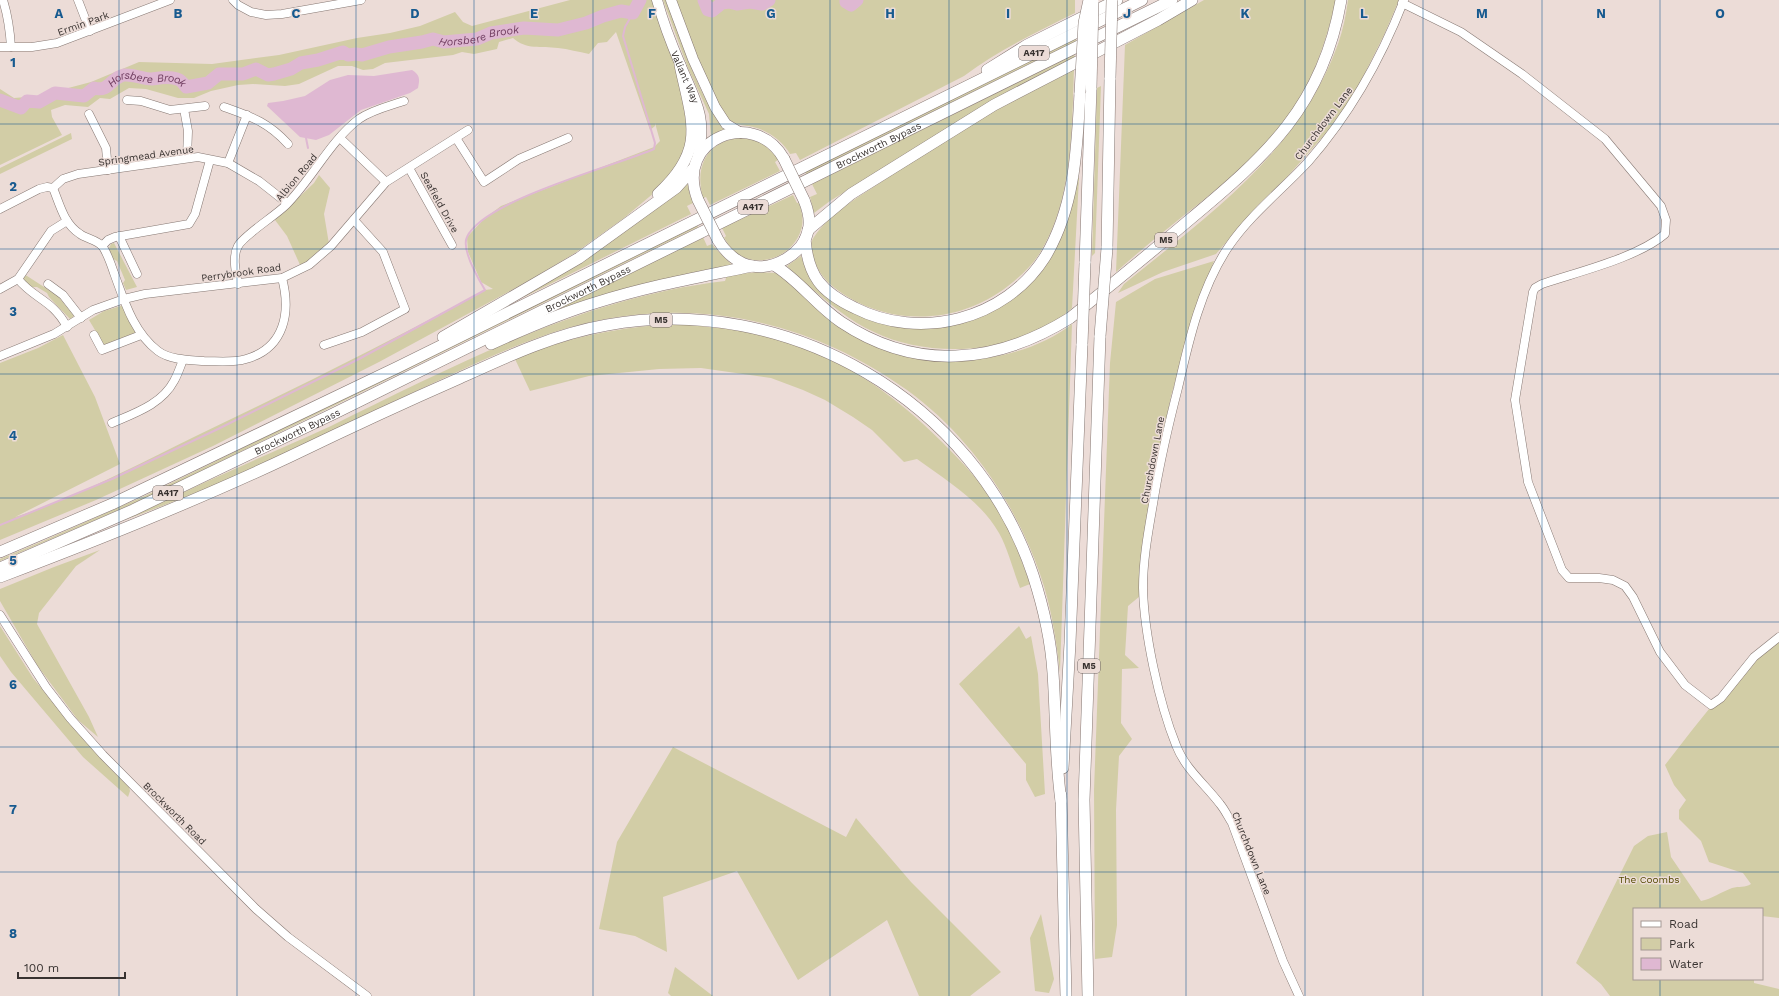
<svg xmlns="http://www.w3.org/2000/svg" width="1779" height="996" font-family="'Work Sans',sans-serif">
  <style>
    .green { fill: #d2cda6 }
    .water { fill: #dfb8d2 }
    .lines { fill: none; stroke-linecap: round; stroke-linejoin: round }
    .stream { stroke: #dfb8d2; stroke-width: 2 }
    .river { stroke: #dfb8d2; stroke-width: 13 }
    .minor-casing { stroke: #867873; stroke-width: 9 }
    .major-casing { stroke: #867873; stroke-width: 11 }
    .highway-casing { stroke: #867873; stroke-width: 12 }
    .minor { stroke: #fff; stroke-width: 8 }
    .major { stroke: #fff; stroke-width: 10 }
    .highway { stroke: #fff; stroke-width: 11 }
    .highway-bridge-casing { stroke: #867873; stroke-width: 12; stroke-linecap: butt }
    .highway-bridge { stroke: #fff; stroke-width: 11 }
    .grid { fill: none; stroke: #175a8f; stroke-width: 1; stroke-opacity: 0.55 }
    .labels { text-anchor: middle; stroke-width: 3; stroke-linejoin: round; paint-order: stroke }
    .shield { fill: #ecdcd7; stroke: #6e6562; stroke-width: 1 }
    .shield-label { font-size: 9px; font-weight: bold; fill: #383230 }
    .street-label { font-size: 10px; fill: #383230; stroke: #ecdcd7 }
    .park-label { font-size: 10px; fill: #534a00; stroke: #ecdcd7 }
    .water-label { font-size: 11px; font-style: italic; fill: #6f3c5f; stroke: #ecdcd7 }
    .grid-label { font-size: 13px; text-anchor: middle; font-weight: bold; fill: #175a8f; stroke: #ecdcd7; stroke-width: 3; stroke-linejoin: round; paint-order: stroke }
  </style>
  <rect width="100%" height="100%" fill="#ecdcd7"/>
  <g class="green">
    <path d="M570,0h83l12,32 21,71 2,43 -8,16 -25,30 -31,26 -49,35 -43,26 -153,83 -166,84 -117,54 -96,40v-177l38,-15 25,-13 32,62 25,67 -105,53c62,-20 124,-53 183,-82 96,-46 193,-94 287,-145l8,-1 -12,-7 -13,-30 -1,-15 17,-18 17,-13 153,-59 6,-6 -5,-18v3l-5,4 -34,-98 -9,10 -9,1 -9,11c-10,-2 -21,-5 -31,-6 -17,-2 -32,2 -45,-10l-14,4 -2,7 -23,5 -12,-2 -9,3 -68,8 -12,6 -10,1 -11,-4h-14l-39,18 -14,2 -32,-2 -15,1 -27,6 -17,7h-16l-32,-9 -17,-1 -19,11 -10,-1 -12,9 -23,-2 -14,5 1,7 10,18 -62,30v-76l14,9 24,-2 53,-14 48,-20 73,2 67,-9 78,-17 33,-5 30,-7 35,-14 8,10 9,4z"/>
    <path d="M663,0h4c13,36 33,103 59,129l-15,8 -2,-23 -21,-46z"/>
    <path d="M676,0h399v13c-38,19 -77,37 -111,63l-164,84 -4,-7 -6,1c-7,-13 -23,-24 -37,-27 -8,-2 -16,-1 -23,-7 -17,-12 -46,-97 -54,-120z"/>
    <path d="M1204,0h132c-10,42 -24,85 -51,120 -31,41 -73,73 -113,105 -19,15 -38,31 -56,47l9,-227z"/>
    <path d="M1348,0h51l-15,35 -30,60 -28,38 -39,44 -29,28 -42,49 -53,18 -45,21 6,-9c85,-69 175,-132 214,-240 5,-14 8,-29 10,-44z"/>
    <polygon points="1076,38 1076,41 806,174 805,171"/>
    <polygon points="1074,55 1075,57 993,100 830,201 814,213 810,197 817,194 812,184"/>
    <path d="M1074,68c-2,59 -1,131 -33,183 -8,14 -20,25 -33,35 -46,36 -109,41 -160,11 -15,-9 -29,-20 -34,-38 -2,-8 -5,-15 0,-22 14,-22 46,-41 67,-55 37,-24 74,-48 111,-71 26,-15 55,-28 82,-43z"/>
    <polygon points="1101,86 1095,253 1092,256 1097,88"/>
    <polygon points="71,133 72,139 0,174 0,168"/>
    <path d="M740,137c20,2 25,8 39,22l-4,3 5,9 -70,34 -4,-8 -3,1c-6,-21 -3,-44 18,-55 6,-3 13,-4 19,-6z"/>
    <polygon points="319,175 330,188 324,214 329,244 301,267 287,236 275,220 314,183"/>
    <path d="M1076,178h3l-7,130c-5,4 -10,9 -16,13 -51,33 -129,37 -182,11 -24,-11 -43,-27 -63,-44l-2,1 -22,-23 14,-10 5,13 63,49 88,5 82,-54z"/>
    <polygon points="688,184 690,195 693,203 687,206 691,214 524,297 523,295 649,213"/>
    <path d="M793,195l4,8h2c3,9 5,18 2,27 -8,27 -44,40 -66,22 -5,-4 -7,-9 -11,-14l2,-2 -4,-8z"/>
    <polygon points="697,225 698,227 144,499 0,561 0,559 43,541 149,494"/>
    <polygon points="703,237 707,246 712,244 718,251 733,266 548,315 554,311"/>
    <polygon points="114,243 137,287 126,290 123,283 125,280 117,261 113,259 109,248 111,244"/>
    <polygon points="1214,261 1192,323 1171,396 1160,452 1140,596 1128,606 1125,655 1139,668 1122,669 1121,723 1132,739 1119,756 1116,810 1117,925 1112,957 1095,959 1094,790 1110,363 1116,302 1155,279"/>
    <path d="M759,272l17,1 5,2c20,15 39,30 58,45 9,7 17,16 27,21 57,32 154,24 206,-17l-12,348c-4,-33 -9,-67 -20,-98 -25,-72 -71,-139 -133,-184 -99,-71 -218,-96 -336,-63 -60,17 -117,47 -174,73 -57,26 -113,55 -170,80 -35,15 -70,28 -105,41 29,-13 57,-27 86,-40 41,-19 82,-36 123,-55 125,-61 253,-129 394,-145l2,-6z"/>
    <polygon points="24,274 58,296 74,316 70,319 49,297 47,293 37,287 32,287 23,281"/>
    <polygon points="124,305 137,332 104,345 89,320 104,311"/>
    <path d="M679,324c29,3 59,5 87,12 70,17 126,56 176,106 21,21 43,44 57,70 13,23 23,48 31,72l-10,4c-7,-18 -12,-39 -21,-55 -19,-33 -52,-52 -82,-74l-13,3 -32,-32 -19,-13 -28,-17 -22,-10 -32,-12 -70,-10 -42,1 -70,7 -59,15 -15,-32c52,-22 108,-33 164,-35z"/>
    <polygon points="100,550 76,566 39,613 37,624 89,717 98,737 78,720 37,665 0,601 0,589 54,567"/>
    <polygon points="0,626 33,678 76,730 129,787 130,791 128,797 83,757 11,672 0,656"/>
    <polygon points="1019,626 1026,639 1031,636 1038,674 1045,794 1035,797 1026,780 1026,764 959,684"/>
    <path d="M1779,637v281l-17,-2v-7h-128v70h120v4l25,6v7h-169l-9,-12 -25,-21 58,-117 14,-10 19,-4 4,25 30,44c11,-2 20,-9 31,-13 7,-2 13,0 19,-4l-8,-11 -34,-11 -8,-21 -22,-22v-9l7,-10 -12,-15 -9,-20c36,-46 69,-91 114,-128z"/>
    <polygon points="673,747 846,837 856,818 911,882 1001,972 970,996 919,996 887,920 798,980 737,871 663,897 667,952 635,936 599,929 617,842"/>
    <polygon points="1041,914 1054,979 1049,993 1035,991 1030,938"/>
    <polygon points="675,967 713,996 671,996 668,993"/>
  </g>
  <path class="water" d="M412,70c8,5 8,9 6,18l-8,5 -49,17 -32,25 -13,5 -16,-3 -33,-31 1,-3 15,-2 22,-5 25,-16 18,-5 26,1z"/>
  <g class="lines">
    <g class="stream">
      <polyline points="306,138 308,148"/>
      <path d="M0,525l112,-46 106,-50 141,-70 126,-69c-6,-10 -24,-41 -18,-53 17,-37 148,-71 187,-88l1,-6 -32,-107 2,-9 8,-14"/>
    </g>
    <g class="river">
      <polyline points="704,0 708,10 712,11 722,3 729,2 737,4 750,2 762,4 769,0"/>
      <polyline points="846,0 846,2 851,5 857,0"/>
      <path id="s1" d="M0,100l21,8 6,-7 12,1 16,-9 29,3 10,-8c16,4 16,-10 30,-13 9,-1 19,4 28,4 8,-1 16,-3 25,0 4,1 7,5 9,8l22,-4 11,-9h24l13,-5 12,6 6,-1 17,-5 10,-6 17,-3 25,-8 5,3 8,-1 6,1 27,-8 33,-5 11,-3 11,3 33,-3 14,-6 33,-5 34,2 28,-7 17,-7 18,-5 12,2 7,-13"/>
    </g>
    <defs>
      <g id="minor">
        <path d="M3,0c5,16 7,31 8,47"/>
        <polyline points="78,0 90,31"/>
        <polyline points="233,0 238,5 251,12 266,15 282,14 361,0"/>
        <path d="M1402,3l59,29 61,42 83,65 56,67 5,14 -1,14c-28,24 -88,38 -123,50l-7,4 -2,4 -18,108 13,82 34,88 7,8h30l14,2 12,6 8,11 27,55 25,33 26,20 10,-7 33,-41 25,-20"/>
        <polyline points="0,47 32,47 57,43 170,0"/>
        <polyline points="127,100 141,101 170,110 205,106"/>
        <path d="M224,107c28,10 44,15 64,37"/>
        <polyline points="184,109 188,131 187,158"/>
        <polyline points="89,114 106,148 108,170"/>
        <polyline points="340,138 386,182"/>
        <polyline points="456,138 484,182 519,159 568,138"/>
        <polyline points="228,163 247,115"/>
        <polyline points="409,168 452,245"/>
        <path d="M53,188c7,17 11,36 27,46 7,5 18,6 23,13 5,8 8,17 11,26 10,27 19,59 44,78 12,9 31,9 46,10 14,0 29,2 42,-2 39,-11 45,-47 36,-81"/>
        <polyline points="0,209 39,189 47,187 53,188 63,179 78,174 198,157 228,163 259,181 287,203"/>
        <polyline points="119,236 137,274"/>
        <polyline points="102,246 108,240 115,237 189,224 195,214 210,160"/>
        <path d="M18,279c16,20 35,21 49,48"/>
        <polyline points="48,284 63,295 81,318"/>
        <path d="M238,284c-2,-11 -6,-27 0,-38 6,-11 37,-30 48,-41 26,-26 44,-64 73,-86 13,-9 30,-13 45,-18"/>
        <polyline points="0,289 18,279 51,231 67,221"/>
        <polyline points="94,335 102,350 141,335"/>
        <polyline points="324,345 362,332 405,309 383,252 354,220"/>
        <polyline points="0,356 54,334 93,310 124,299 145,294 282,278 309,265 331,246 386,182 468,130"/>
        <path d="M112,423c23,-10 50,-19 62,-42 4,-7 6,-14 9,-21"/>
        <polyline points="0,615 46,687 70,718 103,755 256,909 288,937 367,996"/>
        <path d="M1299,996l-16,-35 -51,-138c-4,-6 -7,-13 -12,-19 -15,-20 -35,-35 -44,-59 -17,-42 -32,-112 -33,-157 0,-33 7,-65 12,-96 6,-35 14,-69 23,-104 11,-48 23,-101 51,-142 22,-32 53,-56 79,-84 42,-48 73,-103 96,-162"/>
      </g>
      <g id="major">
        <path id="s2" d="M657,0c6,22 14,43 23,64 14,34 28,52 18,91"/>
        <polyline points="671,0 693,59 715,107 726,124 741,133"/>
      </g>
      <g id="highway">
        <polyline points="987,70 1027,45 1117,0"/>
        <path d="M658,194c49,-45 34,-72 22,-129"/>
        <path d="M698,200c-25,-62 57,-93 86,-41"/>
        <polyline points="808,230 851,194 994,105 1158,20 1192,0"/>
        <path d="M805,239c3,37 16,53 50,69 65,33 150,12 190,-51 30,-50 32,-108 35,-164"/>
        <path d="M718,240c7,12 20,24 34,26 22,4 51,-12 56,-35 3,-10 0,-21 -4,-31"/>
        <polyline points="1107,248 1110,78"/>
        <polyline points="1085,263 1091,88"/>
        <path d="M774,265c25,15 42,40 67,57 75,50 155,42 229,-4 40,-32 79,-64 118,-97 78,-65 135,-115 153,-221"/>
        <polyline points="443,337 579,258 676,188 693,169"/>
        <path d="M491,344c35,-16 70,-31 107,-42 50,-16 102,-25 154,-36"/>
        <polyline points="0,552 112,504 398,367 1142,0"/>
        <path id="s3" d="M0,568l133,-58 200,-96 839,-414"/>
        <path d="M0,577c98,-37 196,-76 291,-121 56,-27 112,-53 169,-78 48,-22 95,-44 147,-53 180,-33 368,76 426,250 10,31 18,65 20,98 3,43 2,86 8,128"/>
        <polyline points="1063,768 1070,643 1082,344"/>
        <polyline points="1061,795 1066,996"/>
        <polyline points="1088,996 1084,800 1100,336"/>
      </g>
    </defs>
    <use href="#minor" class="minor-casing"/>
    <use href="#major" class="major-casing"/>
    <use href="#highway" class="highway-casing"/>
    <use href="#minor" class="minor"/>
    <use href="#major" class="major"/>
    <use href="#highway" class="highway"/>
    <defs>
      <g id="highway-bridge">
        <polyline points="1110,78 1112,0"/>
        <polyline points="1091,88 1093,2"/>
        <polyline points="1080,93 1084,23 1089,0"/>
        <polyline points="784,159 804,200"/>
        <polyline points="698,200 718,240"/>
        <polyline points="1100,336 1107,248"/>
        <polyline points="1082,344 1085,263"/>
      </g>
    </defs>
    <use href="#highway-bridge" class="highway-bridge-casing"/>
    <use href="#highway-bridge" class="highway-bridge"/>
  </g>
  <path class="grid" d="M119,0v996M237,0v996M356,0v996M474,0v996M593,0v996M712,0v996M830,0v996M949,0v996M1067,0v996M1186,0v996M1305,0v996M1423,0v996M1542,0v996M1660,0v909M0,124h1779M0,249h1779M0,374h1779M0,498h1779M0,622h1779M0,747h1779M0,872h1779M1660,979v17"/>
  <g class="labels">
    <g class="shield">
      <rect x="1019" y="46" width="30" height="14" rx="3"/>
      <rect x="738" y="200" width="30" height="14" rx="3"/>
      <rect x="1155" y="233" width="22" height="14" rx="3"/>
      <rect x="650" y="313" width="22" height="14" rx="3"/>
      <rect x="153" y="486" width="30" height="14" rx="3"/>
      <rect x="1078" y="659" width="22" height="14" rx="3"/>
    </g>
    <g class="shield-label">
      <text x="1034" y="56">A417</text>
      <text x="753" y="210">A417</text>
      <text x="1166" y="243">M5</text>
      <text x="661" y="323">M5</text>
      <text x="168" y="496">A417</text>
      <text x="1089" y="669">M5</text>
    </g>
    <g class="street-label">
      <text transform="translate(83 23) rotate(-20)" y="4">Ermin Park</text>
      <text dy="4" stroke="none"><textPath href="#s2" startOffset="82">Valiant Way</textPath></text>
      <text transform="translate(1323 123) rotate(-53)" y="4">Churchdown Lane</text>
      <text dy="4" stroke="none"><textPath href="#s3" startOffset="975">Brockworth Bypass</textPath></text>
      <text transform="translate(146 155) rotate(-8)" y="4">Springmead Avenue</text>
      <text transform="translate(296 177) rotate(-50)" y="4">Albion Road</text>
      <text transform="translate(440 202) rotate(61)" y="4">Seafield Drive</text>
      <text transform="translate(241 272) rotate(-8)" y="4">Perrybrook Road</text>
      <text dy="4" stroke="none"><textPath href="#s3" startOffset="651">Brockworth Bypass</textPath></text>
      <text dy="4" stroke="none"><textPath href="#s3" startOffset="327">Brockworth Bypass</textPath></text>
      <text transform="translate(1152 460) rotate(-79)" y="4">Churchdown Lane</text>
      <text transform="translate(175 813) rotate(45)" y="4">Brockworth Road</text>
      <text transform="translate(1252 853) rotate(68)" y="4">Churchdown Lane</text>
    </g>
    <g class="park-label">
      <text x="1649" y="883">The Coombs</text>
    </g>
    <g class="water-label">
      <text dy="4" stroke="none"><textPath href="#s1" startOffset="511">Horsbere Brook</textPath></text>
      <text dy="4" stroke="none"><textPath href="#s1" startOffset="161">Horsbere Brook</textPath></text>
    </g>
  </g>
  <g class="grid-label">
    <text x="59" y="18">A</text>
    <text x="178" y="18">B</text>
    <text x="296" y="18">C</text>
    <text x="415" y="18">D</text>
    <text x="534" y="18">E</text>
    <text x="652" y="18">F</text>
    <text x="771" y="18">G</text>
    <text x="890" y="18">H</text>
    <text x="1008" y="18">I</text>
    <text x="1127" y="18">J</text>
    <text x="1245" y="18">K</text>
    <text x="1364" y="18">L</text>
    <text x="1482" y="18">M</text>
    <text x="1601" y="18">N</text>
    <text x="1720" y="18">O</text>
    <text x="13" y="67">1</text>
    <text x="13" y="191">2</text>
    <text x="13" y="316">3</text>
    <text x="13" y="440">4</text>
    <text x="13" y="565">5</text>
    <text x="13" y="689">6</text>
    <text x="13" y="814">7</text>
    <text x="13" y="938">8</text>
  </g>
  <rect x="1633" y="908" width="130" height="72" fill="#ecdcd7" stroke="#a49894"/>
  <rect x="1641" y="921" width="20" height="6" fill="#ffffff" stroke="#a49894"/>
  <text x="1669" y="928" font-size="12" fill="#383230">Road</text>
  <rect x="1641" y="938" width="20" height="12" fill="#d2cda6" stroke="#a49894"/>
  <text x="1669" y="948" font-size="12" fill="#383230">Park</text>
  <rect x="1641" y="958" width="20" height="12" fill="#dfb8d2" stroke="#a49894"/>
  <text x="1669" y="968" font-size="12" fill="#383230">Water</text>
  <path d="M18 972v6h107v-6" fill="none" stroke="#383230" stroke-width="2"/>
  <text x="24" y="972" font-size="12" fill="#383230" stroke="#ecdcd7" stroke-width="3" paint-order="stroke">100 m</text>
</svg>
